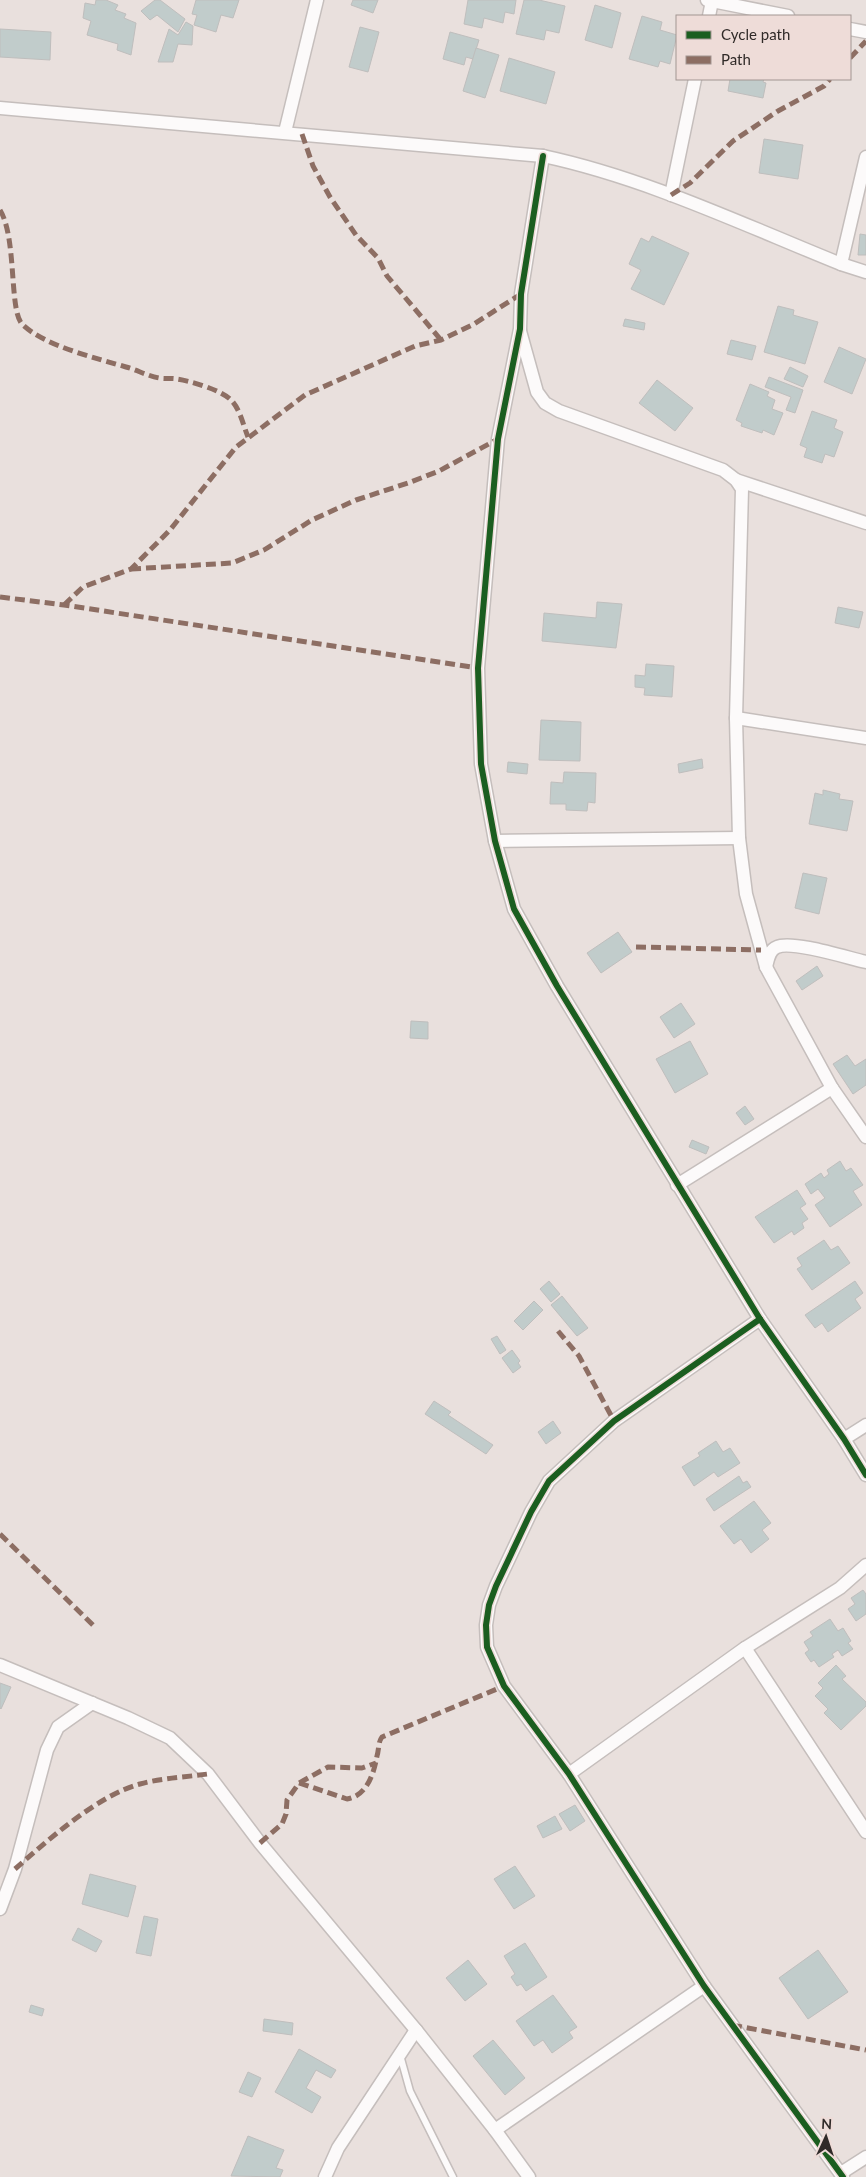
<svg xmlns="http://www.w3.org/2000/svg" width="866" height="2177" font-family="Lato,sans-serif">
  <style>
    .building { fill: #c1cccb; stroke: #bfbebd }
    .lines { fill: none; stroke-linecap: round; stroke-linejoin: round }
    .service-casing { stroke: #c5bebc; stroke-width: 9 }
    .minor-casing { stroke: #c5bebc; stroke-width: 15 }
    .service { stroke: #fcfafa; stroke-width: 6 }
    .minor { stroke: #fcfafa; stroke-width: 12 }
    .quiet { stroke: #8d6e63; stroke-width: 5; stroke-dasharray: 10 5; stroke-linecap: butt }
    .cycleway-casing { stroke: #eedcd8; stroke-width: 9 }
    .cycleway { stroke: #1b5e20; stroke-width: 6 }
  </style>
  <rect width="100%" height="100%" fill="#e9e0dd"/>
  <g class="building">
    <polygon points="96,0 106,0 118,5 115,10 126,14 124,18 136,23 131,55 117,50 118,44 87,35 91,21 83,18 85,3 95,5"/>
    <polygon points="155,0 160,0 185,19 178,32 157,15 150,20 141,11"/>
    <polygon points="196,0 239,0 233,18 221,15 216,32 194,25 197,15 192,14"/>
    <polygon points="353,0 378,0 373,13 351,5"/>
    <polygon points="468,0 516,0 514,14 505,12 503,23 484,18 482,28 464,24"/>
    <polygon points="524,0 539,0 565,6 559,33 546,30 544,40 516,34"/>
    <polygon points="595,5 621,13 612,48 585,40"/>
    <polygon points="642,16 662,22 660,30 677,35 670,64 660,61 658,67 629,59"/>
    <polygon points="186,22 193,26 192,45 178,44 173,62 158,62 169,29 178,35"/>
    <polygon points="360,27 379,32 368,72 349,67"/>
    <polygon points="0,29 51,32 50,60 0,57"/>
    <polygon points="450,32 479,40 473,59 466,57 464,65 443,59"/>
    <polygon points="476,48 499,55 485,98 463,91"/>
    <polygon points="509,58 555,72 546,104 500,91"/>
    <polygon points="730,79 764,79 763,82 766,83 763,98 728,91"/>
    <polygon points="764,139 803,145 798,179 759,173"/>
    <polygon points="860,234 866,235 866,255 858,255"/>
    <polygon points="652,236 689,253 664,305 631,289 641,270 629,264 641,238 649,242"/>
    <polygon points="778,306 794,310 793,315 818,322 805,364 764,352"/>
    <polygon points="625,319 645,323 644,330 623,326"/>
    <polygon points="731,340 756,346 752,360 727,354"/>
    <polygon points="839,347 866,359 852,394 824,382"/>
    <polygon points="790,367 808,376 803,387 784,379"/>
    <polygon points="769,377 803,390 795,413 786,410 791,397 765,387"/>
    <polygon points="657,380 693,408 675,431 639,403"/>
    <polygon points="750,384 769,392 767,396 775,400 772,409 783,413 774,435 763,430 762,433 741,426 742,423 736,420"/>
    <polygon points="812,411 837,420 834,428 843,432 834,457 825,454 822,463 804,457 807,448 800,445"/>
    <polygon points="597,602 622,604 616,648 542,641 544,613 596,618"/>
    <polygon points="838,607 863,612 859,628 835,623"/>
    <polygon points="646,664 674,666 672,697 644,695 645,688 635,687 635,675 645,676"/>
    <polygon points="541,720 581,722 580,761 539,760"/>
    <polygon points="702,759 703,768 679,773 678,764"/>
    <polygon points="508,762 528,764 527,774 507,772"/>
    <polygon points="564,772 596,773 595,803 588,802 587,811 566,810 566,804 550,804 551,782 563,783"/>
    <polygon points="823,790 840,794 839,799 853,801 847,831 809,824 815,793 823,795"/>
    <polygon points="803,873 827,878 819,914 795,908"/>
    <polygon points="618,932 632,952 601,973 587,953"/>
    <polygon points="817,966 823,976 802,990 796,981"/>
    <polygon points="681,1003 695,1024 674,1038 660,1017"/>
    <polygon points="411,1021 428,1022 428,1039 410,1038"/>
    <polygon points="690,1041 708,1074 675,1093 656,1059"/>
    <polygon points="847,1055 855,1066 866,1059 866,1085 853,1094 833,1064"/>
    <polygon points="745,1106 754,1119 745,1125 736,1113"/>
    <polygon points="692,1140 709,1147 706,1154 689,1147"/>
    <polygon points="840,1161 846,1171 851,1168 863,1185 853,1191 862,1205 830,1227 815,1205 825,1198 818,1189 811,1194 805,1184 821,1173 824,1178 829,1174 827,1170"/>
    <polygon points="797,1190 806,1204 800,1208 808,1219 802,1223 804,1228 794,1235 792,1231 774,1243 755,1217"/>
    <polygon points="824,1240 831,1250 838,1246 850,1263 812,1290 797,1269 802,1266 797,1258"/>
    <polygon points="549,1281 560,1294 551,1302 540,1289"/>
    <polygon points="855,1281 863,1293 855,1299 861,1308 828,1332 822,1323 815,1328 805,1315"/>
    <polygon points="562,1296 588,1328 577,1336 551,1305"/>
    <polygon points="534,1301 543,1310 523,1330 514,1321"/>
    <polygon points="497,1336 506,1350 500,1354 491,1339"/>
    <polygon points="512,1350 520,1361 518,1363 521,1367 513,1373 502,1358"/>
    <polygon points="434,1401 451,1412 448,1415 493,1445 486,1454 425,1414"/>
    <polygon points="553,1421 561,1433 546,1444 538,1432"/>
    <polygon points="716,1441 723,1452 730,1448 740,1463 718,1477 714,1472 694,1486 682,1467 700,1456 698,1453"/>
    <polygon points="739,1476 743,1483 747,1481 751,1487 714,1511 706,1499"/>
    <polygon points="754,1501 771,1523 762,1530 769,1539 751,1553 741,1539 734,1544 720,1526"/>
    <polygon points="863,1590 866,1594 866,1614 856,1621 848,1609 855,1604 851,1598"/>
    <polygon points="830,1619 838,1631 843,1628 851,1641 848,1643 853,1649 842,1656 838,1650 832,1654 834,1657 819,1667 814,1660 811,1662 805,1653 809,1650 804,1642 813,1636 810,1632"/>
    <polygon points="836,1665 846,1676 842,1679 866,1702 866,1706 841,1730 824,1713 828,1709 815,1696 823,1688 818,1683"/>
    <polygon points="0,1683 11,1687 1,1709 0,1708"/>
    <polygon points="575,1805 585,1821 570,1831 559,1814"/>
    <polygon points="555,1816 562,1829 543,1838 537,1826"/>
    <polygon points="515,1866 535,1896 514,1909 494,1879"/>
    <polygon points="90,1874 136,1886 128,1917 82,1904"/>
    <polygon points="144,1916 158,1919 151,1956 136,1953"/>
    <polygon points="78,1928 102,1941 96,1952 72,1940"/>
    <polygon points="525,1943 547,1977 526,1991 521,1984 517,1986 511,1977 515,1974 504,1956"/>
    <polygon points="818,1950 848,1992 808,2019 779,1978"/>
    <polygon points="468,1960 487,1984 465,2001 446,1978"/>
    <polygon points="553,1995 577,2027 569,2032 573,2038 552,2053 543,2040 534,2046 516,2021"/>
    <polygon points="31,2005 44,2009 42,2016 29,2012"/>
    <polygon points="264,2019 293,2023 292,2035 263,2031"/>
    <polygon points="493,2040 525,2078 505,2095 473,2056"/>
    <polygon points="299,2049 336,2070 331,2078 316,2070 306,2088 321,2097 312,2113 275,2092"/>
    <polygon points="248,2072 261,2078 252,2097 239,2092"/>
    <polygon points="248,2136 284,2150 276,2168 283,2170 280,2177 231,2176"/>
  </g>
  <g class="lines">
    <defs>
      <polyline id="service" points="400,2055 410,2091 453,2177"/>
      <g id="minor">
        <polyline points="707,0 788,16"/>
        <polyline points="709,16 712,1"/>
        <polyline points="850,29 866,32"/>
        <path d="M0,108l543,48c103,22 201,69 298,108l25,8"/>
        <polyline points="285,132 317,0"/>
        <polyline points="543,156 521,294 520,329 498,439 478,668 481,764 495,841 514,909 557,986 760,1319 844,1439 866,1475"/>
        <polyline points="671,195 695,79"/>
        <polyline points="841,264 866,157"/>
        <polyline points="520,331 537,392 545,403 559,411 723,470 736,480 742,489 736,718 739,838 746,894 766,967 832,1088 866,1137"/>
        <polyline points="736,480 866,523"/>
        <polyline points="736,718 866,738"/>
        <polyline points="495,841 739,838"/>
        <path d="M766,967c2,-8 3,-17 11,-20 15,-7 71,11 89,15"/>
        <polyline points="677,1185 832,1088"/>
        <polyline points="760,1319 614,1421 549,1481 531,1512 496,1586 489,1605 486,1625 487,1647 504,1686 569,1774 704,1986 843,2177"/>
        <polyline points="844,1439 866,1425"/>
        <polyline points="745,1648 866,1832"/>
        <polyline points="0,1665 128,1718 170,1738 208,1774 260,1843 416,2030 495,2130 529,2177"/>
        <polyline points="569,1774 745,1648 840,1588 866,1565"/>
        <polyline points="0,1909 15,1869 47,1750 58,1727 92,1703"/>
        <polyline points="495,2130 704,1986"/>
        <polyline points="841,2173 866,2157"/>
        <polyline points="325,2177 338,2148 416,2030"/>
      </g>
    </defs>
    <use href="#service" class="service-casing"/>
    <use href="#minor" class="minor-casing"/>
    <use href="#service" class="service"/>
    <use href="#minor" class="minor"/>
    <g class="quiet">
      <polyline points="850,58 866,41"/>
      <polyline points="302,134 313,166 330,197 356,235 378,258 387,276 441,340"/>
      <polyline points="671,195 690,183 733,141 778,111 824,86 830,79"/>
      <path d="M0,210c17,28 9,100 22,114 22,22 74,34 104,43 11,3 22,9 33,11 6,1 12,0 18,1 14,2 43,11 53,20 10,9 13,26 18,38"/>
      <polyline points="131,569 232,563 264,550 312,520 356,500 408,483 439,471 498,439"/>
      <polyline points="0,597 64,605 478,668"/>
      <polyline points="64,605 83,587 131,569 170,530 236,447 305,395 415,346 441,340 474,324 521,294"/>
      <polyline points="636,947 761,950"/>
      <polyline points="558,1331 579,1356 614,1421"/>
      <polyline points="0,1534 94,1626"/>
      <path d="M299,1783l48,16c20,-3 27,-26 30,-43 2,-6 1,-14 5,-19l122,-51"/>
      <polyline points="260,1843 282,1824 286,1814 287,1800 299,1783 328,1767 362,1768 376,1763"/>
      <path d="M15,1869c33,-29 83,-74 125,-85 22,-6 46,-7 68,-10"/>
      <polyline points="732,2025 866,2050"/>
    </g>
    <defs>
      <g id="cycleway">
        <polyline points="543,156 521,294 520,329 498,439 478,668 481,764 495,841 514,909 557,986 760,1319 844,1439 866,1475"/>
        <polyline points="760,1319 614,1421 549,1481 531,1512 496,1586 489,1605 486,1625 487,1647 504,1686 569,1774 704,1986 843,2177"/>
      </g>
    </defs>
    <use href="#cycleway" class="cycleway-casing"/>
    <use href="#cycleway" class="cycleway"/>
  </g>
  <rect x="676" y="15" width="175" height="65" fill="#eedcd8" stroke="#a29592"/>
  <rect x="686" y="31" width="25" height="8" fill="#1b5e20" stroke="#a29592"/>
  <text x="721" y="40" font-size="15" fill="#302a28">Cycle path</text>
  <rect x="686" y="56" width="25" height="8" fill="#8d6e63" stroke="#a29592"/>
  <text x="721" y="65" font-size="15" fill="#302a28">Path</text>
  <g transform="translate(826 2137) rotate(3)" stroke="#eedcd8" stroke-width="4" paint-order="stroke">
  <path d="M0-4L9 19L0 12L-9 19Z" fill="#302a28"/>
  <text y="-8" font-size="14" font-weight="bold" text-anchor="middle" fill="#302a28">N</text>
  </g>
</svg>
